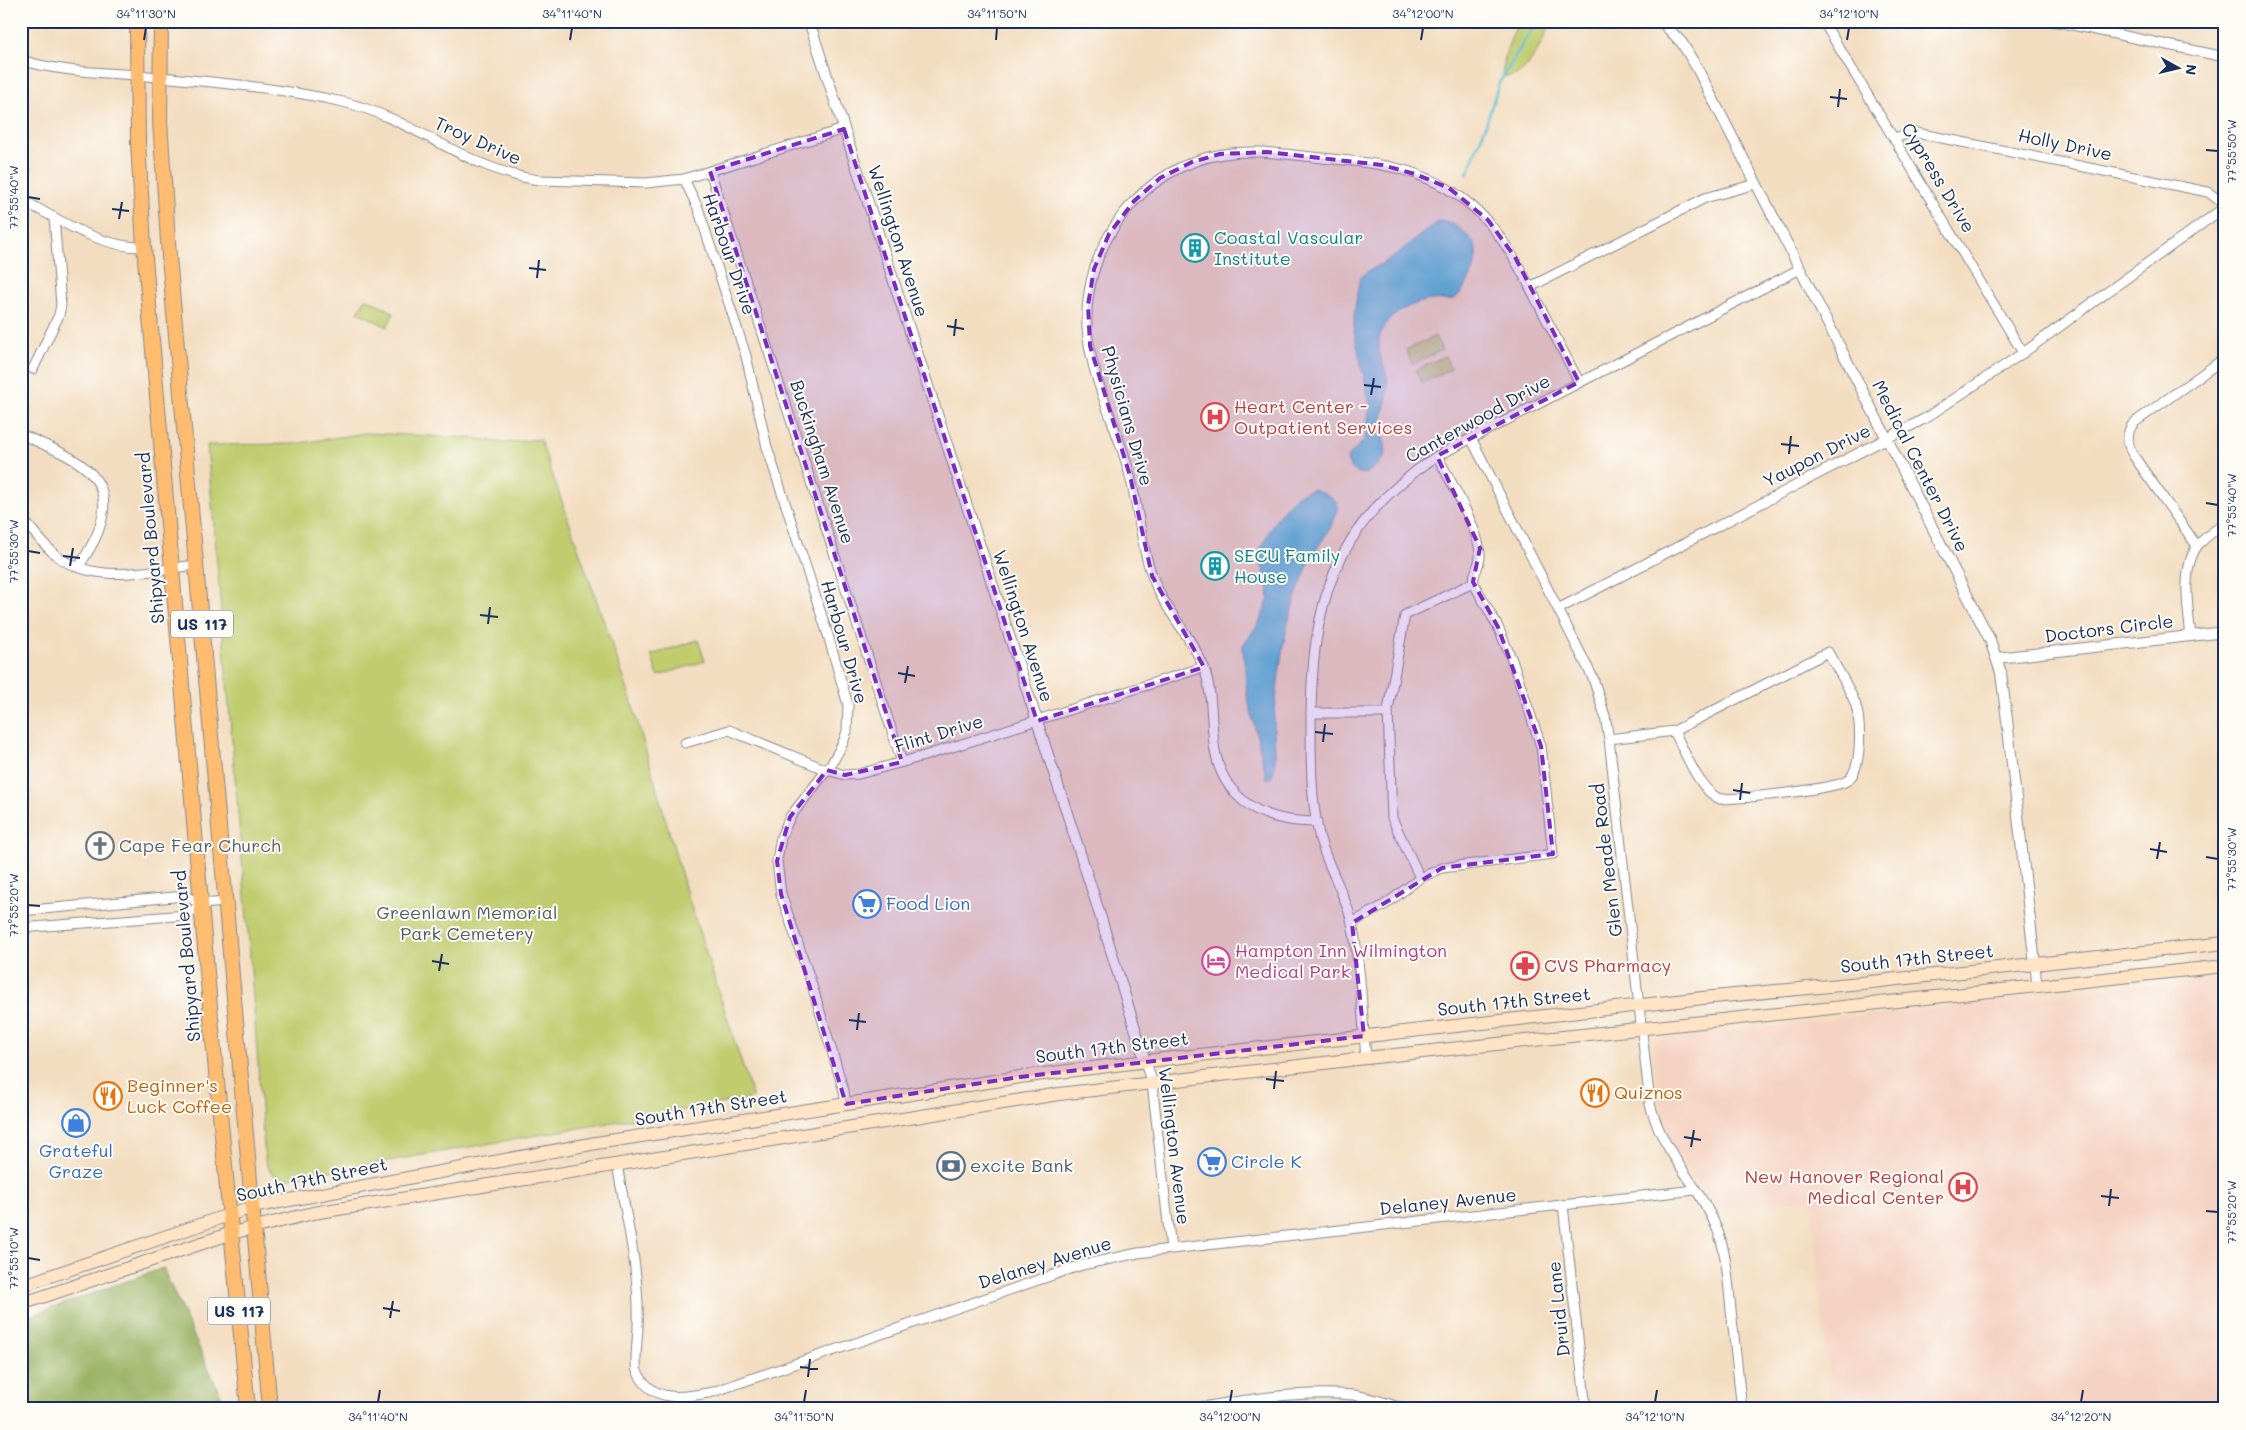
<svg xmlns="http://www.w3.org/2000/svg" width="2246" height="1430" font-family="Mali,sans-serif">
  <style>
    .built { fill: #f5d3c2 }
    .green { fill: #c0cc6e; stroke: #6e7e66 }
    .forest { fill: #98b061; stroke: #5a7060 }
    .water { fill: #58bfd6; stroke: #3a779a }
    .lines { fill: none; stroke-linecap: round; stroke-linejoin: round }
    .stream { stroke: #58bfd6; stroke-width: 2.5 }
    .minor-casing { stroke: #87868f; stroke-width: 11 }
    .tertiary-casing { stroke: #87868f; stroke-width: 12 }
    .secondary-casing { stroke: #87868f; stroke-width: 14 }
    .primary-casing { stroke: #87868f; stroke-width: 16 }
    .minor { stroke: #fff; stroke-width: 9 }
    .tertiary { stroke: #fff; stroke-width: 10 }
    .secondary { stroke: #ffe4c6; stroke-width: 12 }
    .primary { stroke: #febc70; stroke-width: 14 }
    .marked { fill: #7b2cbf; fill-opacity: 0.2; stroke: #7b2cbf; stroke-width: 4; stroke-dasharray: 10 6; stroke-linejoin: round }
    .ticks { fill: none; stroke: #1b2f5e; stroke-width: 2 }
    .labels { text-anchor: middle; stroke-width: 4; stroke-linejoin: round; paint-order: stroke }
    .shield { fill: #fdfcf7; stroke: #5f6c8c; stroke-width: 1 }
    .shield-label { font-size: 16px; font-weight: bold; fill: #1b2f5e }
    .street-label { font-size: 18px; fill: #1b2f5e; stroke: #fdfcf7 }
    .culture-label { font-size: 18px; fill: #0d838f; stroke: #fdfcf7; text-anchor: start }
    .health-label { font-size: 18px; fill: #be3a42; stroke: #fdfcf7; text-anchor: start }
    .worship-label { font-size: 18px; fill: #5b616d; stroke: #fdfcf7; text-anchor: start }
    .shop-label { font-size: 18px; fill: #366cbe; stroke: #fdfcf7; text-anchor: start }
    .park-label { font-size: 18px; fill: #4d5e63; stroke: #fdfcf7 }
    .hotel-label { font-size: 18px; fill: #b23c85; stroke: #fdfcf7; text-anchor: start }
    .food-label { font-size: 18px; fill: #c56008; stroke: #fdfcf7; text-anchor: start }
    .service-label { font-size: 18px; fill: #4e5e75; stroke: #fdfcf7; text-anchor: start }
    .neatline { fill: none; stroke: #1b2f5e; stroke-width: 2 }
    .ticks-label { font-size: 12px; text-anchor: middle; fill: #1b2f5e }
  </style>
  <rect width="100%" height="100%" fill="#fdfcf7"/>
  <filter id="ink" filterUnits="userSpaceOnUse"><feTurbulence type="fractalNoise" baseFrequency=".02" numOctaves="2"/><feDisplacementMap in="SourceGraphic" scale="10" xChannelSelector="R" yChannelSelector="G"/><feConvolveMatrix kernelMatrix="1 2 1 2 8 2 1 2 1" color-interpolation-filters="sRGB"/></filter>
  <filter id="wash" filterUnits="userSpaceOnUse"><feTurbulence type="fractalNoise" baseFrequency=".0096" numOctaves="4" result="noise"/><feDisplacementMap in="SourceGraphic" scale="20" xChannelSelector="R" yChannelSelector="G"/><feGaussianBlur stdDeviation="1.12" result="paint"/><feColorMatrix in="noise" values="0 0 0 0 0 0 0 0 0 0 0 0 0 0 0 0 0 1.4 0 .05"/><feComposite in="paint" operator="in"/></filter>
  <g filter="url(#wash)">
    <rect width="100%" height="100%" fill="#f3ddc0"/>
    <polygon class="built" points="2225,977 2225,1409 1831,1409 1811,1199 1717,1210 1675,1151 1668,1137 1657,1093 1654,1046 1658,1041 1665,1038"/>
    <g class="green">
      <path d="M1519,21h32c-8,18 -23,61 -48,55 -1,-21 8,-37 16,-55z"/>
      <polygon points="366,298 394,313 387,327 358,312"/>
      <polygon points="1435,336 1442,350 1412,364 1406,350"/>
      <polygon points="1445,356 1451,369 1422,383 1415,370"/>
      <polygon points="365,433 473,438 503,443 540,439 631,699 687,894 753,1098 284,1179 271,1173 265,1161 249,943 207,445 294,444"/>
      <polygon points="698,640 705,661 658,676 651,655"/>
    </g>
    <polygon class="forest" points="163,1268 227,1409 21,1409 21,1319"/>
    <g class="water">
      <path d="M1438,221c9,0 15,3 22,8 4,4 11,8 14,14 8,17 -7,47 -21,57 -8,1 -15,-1 -23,0 -24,4 -54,21 -51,48 1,13 9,24 9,37 1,14 -6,25 -6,38 0,30 15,27 -15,50 -10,2 -19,-4 -20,-15l18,-19 5,-33 -16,-75v-14l5,-37 6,-7 27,-15z"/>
      <path d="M1313,489c7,3 19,6 23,13 7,15 -18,42 -24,55 -7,13 -12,28 -17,42 -13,39 -17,81 -21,121 -1,18 4,40 -2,57l-5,2 -20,-84 -4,-45v-5l16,-22 10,-24 -1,-15 -9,-26 1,-7c10,-23 27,-56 53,-62z"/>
    </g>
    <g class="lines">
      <polyline class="stream" points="1467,174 1485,128 1499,83 1537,21"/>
    </g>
  </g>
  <g filter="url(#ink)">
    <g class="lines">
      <defs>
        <g id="minor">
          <polyline points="1823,21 2023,353"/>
          <polyline points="2053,21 2225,57"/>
          <path d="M21,60c38,12 77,12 116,15 69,6 139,12 206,27 70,16 125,69 196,78l107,3 38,-4 160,-50"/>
          <polyline points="1895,138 1912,132 2208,192 2225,205"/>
          <polyline points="710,171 902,762"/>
          <polyline points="684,179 698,208 746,356 767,447 828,635 848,705 847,731 843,743 831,765 790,817 781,837 777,861 781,894 811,982 844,1091 846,1104"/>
          <path d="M21,199c38,21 80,49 123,48"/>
          <polyline points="1530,287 1705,198 1756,184"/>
          <polyline points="33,369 59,315 61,305 54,217"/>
          <path d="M21,434c41,20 98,35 79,92 -4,15 -14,28 -21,41"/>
          <path d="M1471,438l122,240 12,38 4,23 41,365c13,50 46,76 65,120 12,27 13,58 16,86 4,33 7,66 11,99"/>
          <path d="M21,518c12,12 23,28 37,39 40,28 94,13 138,8"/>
          <path d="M2197,546l-64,-91c-6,-11 -8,-23 2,-33l90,-64"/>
          <polyline points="1558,609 1924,419 2023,353 2225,207"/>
          <path d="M2191,636c-3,-26 -11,-72 9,-93 7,-7 16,-14 25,-19"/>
          <polyline points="1311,713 1388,713"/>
          <path d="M1609,739l65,-8 154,-79c9,17 20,33 27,51 6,17 8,65 -7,77 -9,9 -110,19 -128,19 -20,-7 -36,-49 -46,-68"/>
          <polyline points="685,743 729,730 827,770 845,775 859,774 924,756 1204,667"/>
          <path d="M1317,822c-34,0 -66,-7 -87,-35 -26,-34 -12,-81 -26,-119 -11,-29 -33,-51 -46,-78 -17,-36 -18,-76 -28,-114 -12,-49 -40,-97 -43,-149 -4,-82 54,-160 136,-173 30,-5 60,0 90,3 34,4 70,5 103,17 65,23 91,68 121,127 14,27 28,54 42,81"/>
          <polyline points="1420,878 1392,818 1388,710 1405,615 1473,583"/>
          <polyline points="21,911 185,896 202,904"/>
          <path d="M1352,923l34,-19 34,-26 22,-10 111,-14 -12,-108 -29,-86 -14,-33 -25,-45c1,-9 7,-18 7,-26 1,-23 -31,-78 -43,-100"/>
          <polyline points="21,928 186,915 202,904 225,902"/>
          <polyline points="2035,964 2037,987"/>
          <path d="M1366,1058c-4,-44 -5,-91 -14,-135 -7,-31 -26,-58 -33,-88 -8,-35 -8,-74 -8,-110 0,-120 21,-199 126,-269l363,-187"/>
          <polyline points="1152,1083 1171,1249"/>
          <path d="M617,1164c9,54 23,107 21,162 0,10 -4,37 -1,45 16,34 47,26 76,21l369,-127 56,-12 33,-4 524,-59"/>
          <polyline points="1563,1205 1586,1409"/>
          <path d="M1189,1409c54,-9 110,-19 164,-14 18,2 35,9 52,14"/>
        </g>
        <g id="tertiary">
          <polyline points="809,21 1095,899 1152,1083"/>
          <polyline points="1661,21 1682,43 1697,68 1990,640 2001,673 2007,720 2035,964"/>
          <polyline points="1997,658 2225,632"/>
        </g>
        <g id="secondary">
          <polyline points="21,1286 252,1207 596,1143 1020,1077 1147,1061 1703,998 1871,982 2225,943"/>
          <polyline points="21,1304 232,1233 313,1213 1059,1094 1366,1058 2225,966"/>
        </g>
        <g id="primary">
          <polyline points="137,21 138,142 144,247 212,1029 248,1409"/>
          <polyline points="161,21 160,121 169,256 270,1409"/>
        </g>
      </defs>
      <use href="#minor" class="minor-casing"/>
      <use href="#tertiary" class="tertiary-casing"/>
      <use href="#secondary" class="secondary-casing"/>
      <use href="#primary" class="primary-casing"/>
      <use href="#minor" class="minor"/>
      <use href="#tertiary" class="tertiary"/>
      <use href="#secondary" class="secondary"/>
      <use href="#primary" class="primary"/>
    </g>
  </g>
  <path class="marked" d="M844,129l193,592 167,-54 -52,-91 -22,-100 -40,-130 -2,-41 6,-36 15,-35 25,-33 26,-23 32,-16 28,-8 47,-2 115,13 33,9 34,14 39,32 27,37 64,125 -142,74 43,92 -7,34 25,45 43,119 12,108 -111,14 -90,55 12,113 -344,41 -174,27 -65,-210 -4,-33 13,-44 37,-47 18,5 57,-13 -192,-591z"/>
  <path class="ticks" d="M144,40l2,-12M570,40l2,-12M996,40l1,-12M1421,40l2,-12M1847,40l2,-12M1830,97l17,2M1838,107l2,-18M2206,150l12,1M28,197l12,2M112,209l17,2M119,219l3,-17M529,268l17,2M537,278l2,-18M947,326l17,3M954,336l2,-17M1364,385l17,2M1371,395l3,-17M1781,444l18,2M1789,454l2,-18M2206,503l12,2M28,551l12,2M63,556l17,2M70,566l3,-18M480,615l18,2M488,624l2,-17M898,673l17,3M905,683l3,-17M1315,732l18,2M1323,742l2,-18M1733,790l17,3M1740,800l2,-17M2150,849l17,3M2206,857l12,2M2157,859l3,-17M28,905l12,1M432,961l17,3M439,971l3,-17M849,1020l17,2M857,1030l2,-17M1266,1079l18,2M1274,1089l2,-18M1684,1137l17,3M1691,1147l3,-17M2101,1196l18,2M2109,1206l2,-17M2206,1211l12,1M28,1258l12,2M383,1308l17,3M390,1318l3,-17M800,1367l18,2M808,1377l2,-18M378,1402l2,-12M804,1402l2,-12M1230,1402l2,-12M1655,1402l2,-12M2081,1402l2,-12"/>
  <defs>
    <symbol id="building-ring" viewBox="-11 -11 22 22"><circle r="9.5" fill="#fdfcf7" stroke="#0f9aa8" stroke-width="1.5"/><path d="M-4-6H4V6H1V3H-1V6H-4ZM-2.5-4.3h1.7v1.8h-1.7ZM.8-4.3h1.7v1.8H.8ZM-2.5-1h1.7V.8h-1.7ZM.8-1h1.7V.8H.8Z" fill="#0f9aa8"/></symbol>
    <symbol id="hospital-ring" viewBox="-11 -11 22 22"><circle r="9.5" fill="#fdfcf7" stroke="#e0444e" stroke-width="1.5"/><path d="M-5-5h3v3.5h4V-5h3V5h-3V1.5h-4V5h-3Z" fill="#e0444e"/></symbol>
    <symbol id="church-ring" viewBox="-11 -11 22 22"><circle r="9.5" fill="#fdfcf7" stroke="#6b7280" stroke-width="1.5"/><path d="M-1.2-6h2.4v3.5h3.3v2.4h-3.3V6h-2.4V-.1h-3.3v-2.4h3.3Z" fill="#6b7280"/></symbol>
    <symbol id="supermarket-ring" viewBox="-11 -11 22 22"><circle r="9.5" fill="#fdfcf7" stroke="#3f7fe0" stroke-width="1.5"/><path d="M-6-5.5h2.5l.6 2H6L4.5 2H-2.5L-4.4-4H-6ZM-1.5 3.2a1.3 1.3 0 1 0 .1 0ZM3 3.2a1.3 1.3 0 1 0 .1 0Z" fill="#3f7fe0"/></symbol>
    <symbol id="hotel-ring" viewBox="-11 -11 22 22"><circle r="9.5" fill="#fdfcf7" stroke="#d1479c" stroke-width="1.5"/><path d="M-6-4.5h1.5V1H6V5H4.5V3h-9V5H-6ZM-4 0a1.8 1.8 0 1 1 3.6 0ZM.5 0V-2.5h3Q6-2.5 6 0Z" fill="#d1479c"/></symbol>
    <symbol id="pharmacy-ring" viewBox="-11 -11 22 22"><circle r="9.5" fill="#fdfcf7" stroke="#e0444e" stroke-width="1.5"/><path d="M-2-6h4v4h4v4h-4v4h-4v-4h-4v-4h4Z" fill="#e0444e"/></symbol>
    <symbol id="restaurant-ring" viewBox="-11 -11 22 22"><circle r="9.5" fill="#fdfcf7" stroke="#e8710a" stroke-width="1.5"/><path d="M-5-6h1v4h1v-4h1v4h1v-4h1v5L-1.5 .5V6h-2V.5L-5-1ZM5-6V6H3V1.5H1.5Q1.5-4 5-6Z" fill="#e8710a"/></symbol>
    <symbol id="shop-ring" viewBox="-11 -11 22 22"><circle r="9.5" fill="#fdfcf7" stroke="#3f7fe0" stroke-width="1.5"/><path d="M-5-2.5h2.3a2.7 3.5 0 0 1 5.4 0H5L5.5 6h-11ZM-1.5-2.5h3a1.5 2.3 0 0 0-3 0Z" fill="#3f7fe0"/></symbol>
    <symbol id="bank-ring" viewBox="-11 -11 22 22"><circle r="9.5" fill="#fdfcf7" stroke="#5c6f8a" stroke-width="1.5"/><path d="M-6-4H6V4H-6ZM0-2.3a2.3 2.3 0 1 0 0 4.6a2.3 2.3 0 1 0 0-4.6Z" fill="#5c6f8a"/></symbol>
  </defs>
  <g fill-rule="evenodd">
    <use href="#building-ring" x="1179" y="232" width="32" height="32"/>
    <use href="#hospital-ring" x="1199" y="401" width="32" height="32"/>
    <use href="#building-ring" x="1199" y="550" width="32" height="32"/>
    <use href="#church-ring" x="84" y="830" width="32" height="32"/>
    <use href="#supermarket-ring" x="851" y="888" width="32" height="32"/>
    <use href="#hotel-ring" x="1200" y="945" width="32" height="32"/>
    <use href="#pharmacy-ring" x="1509" y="950" width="32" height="32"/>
    <use href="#restaurant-ring" x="1579" y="1077" width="32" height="32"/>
    <use href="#restaurant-ring" x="92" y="1080" width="32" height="32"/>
    <use href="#shop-ring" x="60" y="1107" width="32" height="32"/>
    <use href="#supermarket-ring" x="1196" y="1146" width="32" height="32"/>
    <use href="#bank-ring" x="935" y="1150" width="32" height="32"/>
    <use href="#hospital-ring" x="1947" y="1171" width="32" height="32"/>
  </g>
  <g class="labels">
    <g class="shield">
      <rect x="171" y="610.5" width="62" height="27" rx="4"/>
      <rect x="208" y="1297.5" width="62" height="27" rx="4"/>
    </g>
    <g class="shield-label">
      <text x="202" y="630">US 117</text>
      <text x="239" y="1317">US 117</text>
    </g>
    <g class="street-label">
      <text transform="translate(478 141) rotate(24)" y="6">Troy Drive</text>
      <text transform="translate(2065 145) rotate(12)" y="6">Holly Drive</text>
      <text transform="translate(1938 178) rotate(59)" y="6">Cypress Drive</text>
      <text transform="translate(898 241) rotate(72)" y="6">Wellington Avenue</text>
      <text transform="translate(729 254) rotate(71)" y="6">Harbour Drive</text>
      <text transform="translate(1127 416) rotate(74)" y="6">Physicians Drive</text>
      <text transform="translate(1478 419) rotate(-29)" y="6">Canterwood Drive</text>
      <text transform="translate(1817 456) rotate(-27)" y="6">Yaupon Drive</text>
      <text transform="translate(822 462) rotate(72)" y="6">Buckingham Avenue</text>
      <text transform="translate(1920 466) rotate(63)" y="6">Medical Center Drive</text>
      <text transform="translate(151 538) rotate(-95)" y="6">Shipyard Boulevard</text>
      <text transform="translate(1023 626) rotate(72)" y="6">Wellington Avenue</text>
      <text transform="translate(2109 629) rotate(-7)" y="6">Doctors Circle</text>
      <text transform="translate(844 642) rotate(74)" y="6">Harbour Drive</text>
      <text transform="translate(939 734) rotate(-17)" y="6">Flint Drive</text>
      <text transform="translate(1607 860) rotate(-97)" y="6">Glen Meade Road</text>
      <text transform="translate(187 956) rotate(-95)" y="6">Shipyard Boulevard</text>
      <text transform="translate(1917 959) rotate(-6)" y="6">South 17th Street</text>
      <text transform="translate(1514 1002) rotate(-6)" y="6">South 17th Street</text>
      <text transform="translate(1112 1048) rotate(-7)" y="6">South 17th Street</text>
      <text transform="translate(711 1108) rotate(-9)" y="6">South 17th Street</text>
      <text transform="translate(1174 1146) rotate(83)" y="6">Wellington Avenue</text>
      <text transform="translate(312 1180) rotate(-12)" y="6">South 17th Street</text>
      <text transform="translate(1448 1202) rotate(-6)" y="6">Delaney Avenue</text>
      <text transform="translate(1045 1263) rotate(-17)" y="6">Delaney Avenue</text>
      <text transform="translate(1559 1309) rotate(-96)" y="6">Druid Lane</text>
    </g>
    <g class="culture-label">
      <text x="1214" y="244">Coastal Vascular<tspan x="1214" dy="21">Institute</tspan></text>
      <text x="1234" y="562">SECU Family<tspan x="1234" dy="21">House</tspan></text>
    </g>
    <g class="health-label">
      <text x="1234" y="413">Heart Center -<tspan x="1234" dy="21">Outpatient Services</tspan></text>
      <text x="1544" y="972">CVS Pharmacy</text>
      <text x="1944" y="1183" text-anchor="end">New Hanover Regional<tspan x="1944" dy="21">Medical Center</tspan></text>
    </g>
    <g class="worship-label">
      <text x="119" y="852">Cape Fear Church</text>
    </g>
    <g class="shop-label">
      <text x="886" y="910">Food Lion</text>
      <text x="76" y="1157" text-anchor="middle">Grateful<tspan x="76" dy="21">Graze</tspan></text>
      <text x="1231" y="1168">Circle K</text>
    </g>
    <g class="park-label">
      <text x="467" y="919">Greenlawn Memorial<tspan x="467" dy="21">Park Cemetery</tspan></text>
    </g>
    <g class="hotel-label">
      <text x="1235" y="957">Hampton Inn Wilmington<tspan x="1235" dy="21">Medical Park</tspan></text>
    </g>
    <g class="food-label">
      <text x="127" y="1092">Beginner's<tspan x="127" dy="21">Luck Coffee</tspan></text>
      <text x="1614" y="1099">Quiznos</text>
    </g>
    <g class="service-label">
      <text x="970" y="1172">excite Bank</text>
    </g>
  </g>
  <rect width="2246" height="1430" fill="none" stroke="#fdfcf7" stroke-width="55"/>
  <g transform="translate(2178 68) rotate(98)" stroke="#fdfcf7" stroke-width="4" paint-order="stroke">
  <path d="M0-4L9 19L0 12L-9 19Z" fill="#1b2f5e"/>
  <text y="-8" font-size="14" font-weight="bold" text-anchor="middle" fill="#1b2f5e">N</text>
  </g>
  <rect x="28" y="28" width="2190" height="1374" class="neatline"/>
  <g class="ticks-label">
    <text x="146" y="18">34°11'30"N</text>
    <text x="572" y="18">34°11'40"N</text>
    <text x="997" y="18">34°11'50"N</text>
    <text x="1423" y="18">34°12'00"N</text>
    <text x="1849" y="18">34°12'10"N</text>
    <text transform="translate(2232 151) rotate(-90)" y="4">77°55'50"W</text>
    <text transform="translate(14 197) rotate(-90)" y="4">77°55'40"W</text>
    <text transform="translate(2232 505) rotate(-90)" y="4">77°55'40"W</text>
    <text transform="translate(14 551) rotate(-90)" y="4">77°55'30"W</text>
    <text transform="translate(2232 859) rotate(-90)" y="4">77°55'30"W</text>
    <text transform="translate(14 905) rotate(-90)" y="4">77°55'20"W</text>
    <text transform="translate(2232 1212) rotate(-90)" y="4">77°55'20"W</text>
    <text transform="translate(14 1258) rotate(-90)" y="4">77°55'10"W</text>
    <text x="378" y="1421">34°11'40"N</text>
    <text x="804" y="1421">34°11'50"N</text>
    <text x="1230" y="1421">34°12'00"N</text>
    <text x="1655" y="1421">34°12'10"N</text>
    <text x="2081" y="1421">34°12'20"N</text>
  </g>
</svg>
